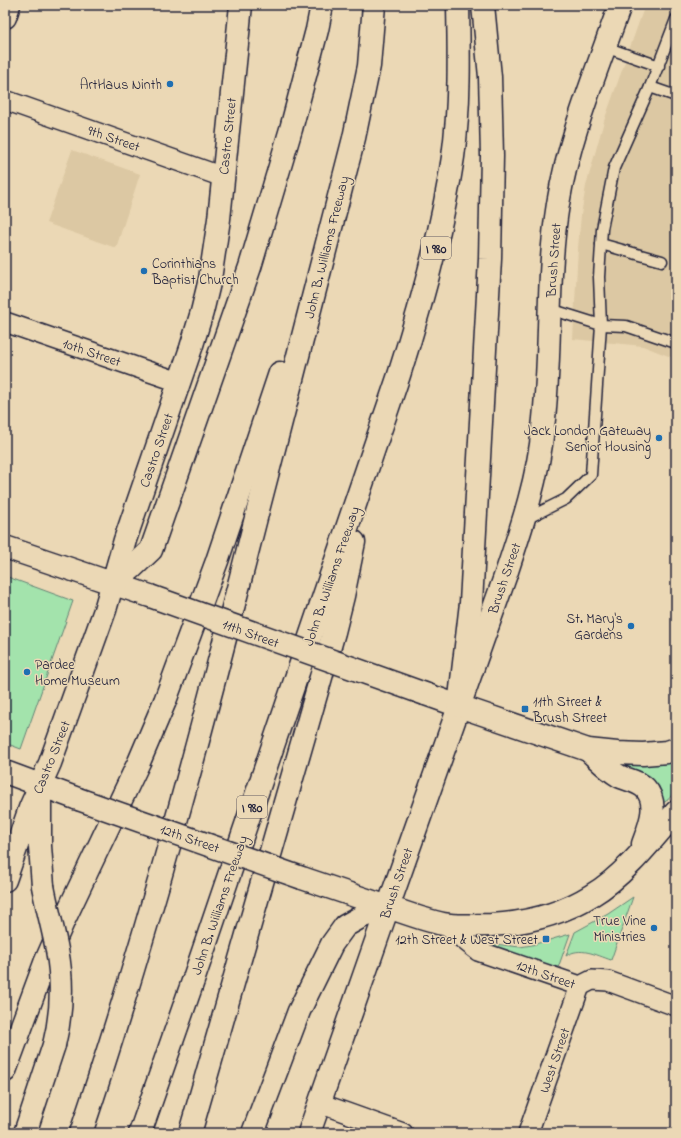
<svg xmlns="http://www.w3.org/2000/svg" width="681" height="1138" font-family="'Indie Flower',sans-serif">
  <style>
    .built { fill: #dcc8a3 }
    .green { fill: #a3e3ac; stroke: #628274 }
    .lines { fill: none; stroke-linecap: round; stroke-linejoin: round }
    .lane-casing { stroke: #22223b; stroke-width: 13 }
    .street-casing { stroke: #22223b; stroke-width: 22 }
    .secondary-casing { stroke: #22223b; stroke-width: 25 }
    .primary-casing { stroke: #22223b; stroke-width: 25 }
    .highway-casing { stroke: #22223b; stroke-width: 25 }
    .lane { stroke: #ebd8b5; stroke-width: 10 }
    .street { stroke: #ebd8b5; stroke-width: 19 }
    .secondary { stroke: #ebd8b5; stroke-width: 22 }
    .primary { stroke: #ebd8b5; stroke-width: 22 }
    .highway { stroke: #ebd8b5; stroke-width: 22 }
    .primary-bridge-casing { stroke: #22223b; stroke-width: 25; stroke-linecap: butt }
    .highway-bridge-casing { stroke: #22223b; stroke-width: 25; stroke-linecap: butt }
    .primary-bridge { stroke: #ebd8b5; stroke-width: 22 }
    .highway-bridge { stroke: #ebd8b5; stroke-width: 22 }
    .poi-dot { fill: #1f6fb2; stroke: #ebd8b5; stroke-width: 1.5 }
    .labels { text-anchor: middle; stroke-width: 3; stroke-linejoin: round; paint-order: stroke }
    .shield { fill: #ebd8b5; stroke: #5e5960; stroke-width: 1 }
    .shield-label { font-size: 13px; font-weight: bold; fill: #22223b }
    .poi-label { font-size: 14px; fill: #22223b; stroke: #ebd8b5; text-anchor: end }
    .street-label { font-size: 14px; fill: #22223b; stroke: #ebd8b5 }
  </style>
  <rect width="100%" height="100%" fill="#ebd8b5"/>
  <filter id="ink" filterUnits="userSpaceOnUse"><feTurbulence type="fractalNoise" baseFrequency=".025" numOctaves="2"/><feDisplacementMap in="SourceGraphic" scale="8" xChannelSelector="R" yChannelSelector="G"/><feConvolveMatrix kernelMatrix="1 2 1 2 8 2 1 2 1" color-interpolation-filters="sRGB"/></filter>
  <g filter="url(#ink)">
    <g class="built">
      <polygon points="645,5 676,5 676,359 643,346 573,339 578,248 581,215 586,186 604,121"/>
      <polygon points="72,150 140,174 116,248 46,223"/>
    </g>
    <g class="green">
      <polygon points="5,576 73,601 21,749 5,743"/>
      <path d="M676,760c0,15 3,35 -13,43l-40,-35v-3l2,-1z"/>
      <path d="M633,897l-22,63c-15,-5 -31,-14 -45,-4l9,-24 33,-18z"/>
      <polygon points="570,934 558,968 554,971 485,943 520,947 532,945"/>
    </g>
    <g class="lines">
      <defs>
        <g id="lane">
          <polyline points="605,47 659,66"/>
          <polyline points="650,87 676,96"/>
          <polyline points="601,244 662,261"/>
          <polyline points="550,309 601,325 626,326 676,343"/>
          <polyline points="526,519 566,499 591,475 601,325 599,277 602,229 614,168 650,87 676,19"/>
        </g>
        <g id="street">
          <polyline points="5,100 223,177"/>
          <polyline points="5,322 179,382"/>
          <polyline points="444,924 478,951 580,986 592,980 608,981 676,1006"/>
          <polyline points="319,1103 403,1133"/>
          <polyline points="528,1133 580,986"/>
        </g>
        <g id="secondary">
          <polyline points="5,17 9,5"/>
          <polyline points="459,706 588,750 617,753 643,754 667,752 676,749"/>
          <path d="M588,750c10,9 19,19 31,26 8,4 19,5 26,12 15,16 4,39 -2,56"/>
          <polyline points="5,880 30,808 50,763 105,610 125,540 191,348 202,312 210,279 219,219 241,5"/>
          <path d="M309,1133l79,-226c18,6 36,13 55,17 15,3 33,1 48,1 36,-2 71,-11 101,-30 32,-19 60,-55 84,-83"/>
        </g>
        <g id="primary">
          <polyline points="5,547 150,596"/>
          <polyline points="425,694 459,706"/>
          <polyline points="5,772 78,799"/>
          <path d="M302,878l86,29 118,-333c16,-48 32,-95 37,-146 9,-74 3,-150 15,-224 11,-68 39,-134 62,-199"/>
        </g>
        <g id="highway">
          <polyline points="113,584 133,567 151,550 250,267 291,129 317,30 322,5"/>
          <polyline points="459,706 471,603 490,259 492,156 491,114 490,77 483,5"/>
          <polyline points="40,785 40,846 43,886"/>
          <polyline points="5,1071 45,963 63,922 139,762 165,701 217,561 280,373"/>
          <polyline points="25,1133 54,1045"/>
          <path d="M81,1133c69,-205 124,-414 177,-623 32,-124 65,-248 96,-372l15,-72 5,-61"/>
          <path d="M140,1133l53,-152 206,-606c23,-72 43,-144 54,-218 7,-50 6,-102 5,-152"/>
          <polyline points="190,1133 334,632 343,596 354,542"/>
          <polyline points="253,1133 299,1011 332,944 345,926 361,917 388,907"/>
        </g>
      </defs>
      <use href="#lane" class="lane-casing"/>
      <use href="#street" class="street-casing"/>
      <use href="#secondary" class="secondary-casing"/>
      <use href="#primary" class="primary-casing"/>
      <use href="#highway" class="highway-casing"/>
      <use href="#lane" class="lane"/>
      <use href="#street" class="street"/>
      <use href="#secondary" class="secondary"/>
      <use href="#primary" class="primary"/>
      <use href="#highway" class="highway"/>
      <defs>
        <g id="primary-bridge">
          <polyline points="150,596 425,694"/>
          <polyline points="78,799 302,878"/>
        </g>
        <path id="highway-bridge" d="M43,886c4,22 10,42 14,64 6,31 5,63 -3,95"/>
      </defs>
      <use href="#primary-bridge" class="primary-bridge-casing"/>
      <use href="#highway-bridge" class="highway-bridge-casing"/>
      <use href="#primary-bridge" class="primary-bridge"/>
      <use href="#highway-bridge" class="highway-bridge"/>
    </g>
  </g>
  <g class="poi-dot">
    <circle cx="170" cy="84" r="4"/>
    <circle cx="144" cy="271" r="4"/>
    <circle cx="659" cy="438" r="4"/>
    <circle cx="631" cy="626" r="4"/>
    <circle cx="27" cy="672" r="4"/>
    <rect x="521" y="705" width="8" height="8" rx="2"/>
    <circle cx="654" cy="928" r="4"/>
    <rect x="542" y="935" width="8" height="8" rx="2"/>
  </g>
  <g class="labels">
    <g class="shield">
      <rect x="421" y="237" width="30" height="22" rx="3"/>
      <rect x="237" y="796" width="30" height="22" rx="3"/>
    </g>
    <g class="shield-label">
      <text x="436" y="253">I 980</text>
      <text x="252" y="812">I 980</text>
    </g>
    <g class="poi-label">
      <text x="162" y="89">ArtHaus Ninth</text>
      <text x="152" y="268" text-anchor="start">Corinthians<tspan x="152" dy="16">Baptist Church</tspan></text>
      <text x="651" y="435">Jack London Gateway<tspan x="651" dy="16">Senior Housing</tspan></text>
      <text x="623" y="623">St. Mary's<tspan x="623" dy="16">Gardens</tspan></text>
      <text x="35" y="669" text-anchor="start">Pardee<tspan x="35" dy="16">Home Museum</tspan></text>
      <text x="533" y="706" text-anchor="start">11th Street &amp;<tspan x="533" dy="16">Brush Street</tspan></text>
      <text x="646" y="925">True Vine<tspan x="646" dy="16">Ministries</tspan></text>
      <text x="538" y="944">12th Street &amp; West Street</text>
    </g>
    <g class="street-label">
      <text transform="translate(227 136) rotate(-84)" y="5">Castro Street</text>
      <text transform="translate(114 138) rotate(19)" y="5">9th Street</text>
      <text transform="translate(326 247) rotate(-76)" y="5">John B. Williams Freeway</text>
      <text transform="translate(553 260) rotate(-86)" y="5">Brush Street</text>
      <text transform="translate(92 352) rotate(19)" y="5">10th Street</text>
      <text transform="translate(156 450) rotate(-71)" y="5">Castro Street</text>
      <text transform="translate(331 576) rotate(-71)" y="5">John B. Williams Freeway</text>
      <text transform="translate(504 578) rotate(-71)" y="5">Brush Street</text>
      <text transform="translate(251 633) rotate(20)" y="5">11th Street</text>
      <text transform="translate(51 757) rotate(-68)" y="5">Castro Street</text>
      <text transform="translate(190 838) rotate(19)" y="5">12th Street</text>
      <text transform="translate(396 883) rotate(-71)" y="5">Brush Street</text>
      <text transform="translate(219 905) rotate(-71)" y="5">John B. Williams Freeway</text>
      <text transform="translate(546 974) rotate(19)" y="5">12th Street</text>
      <text transform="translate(554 1060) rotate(-71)" y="5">West Street</text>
    </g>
  </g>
  <rect width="681" height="1138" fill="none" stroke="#ebd8b5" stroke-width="20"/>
  <rect x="10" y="10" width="661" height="1118" fill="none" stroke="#22223b" stroke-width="1.5" filter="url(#ink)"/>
</svg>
